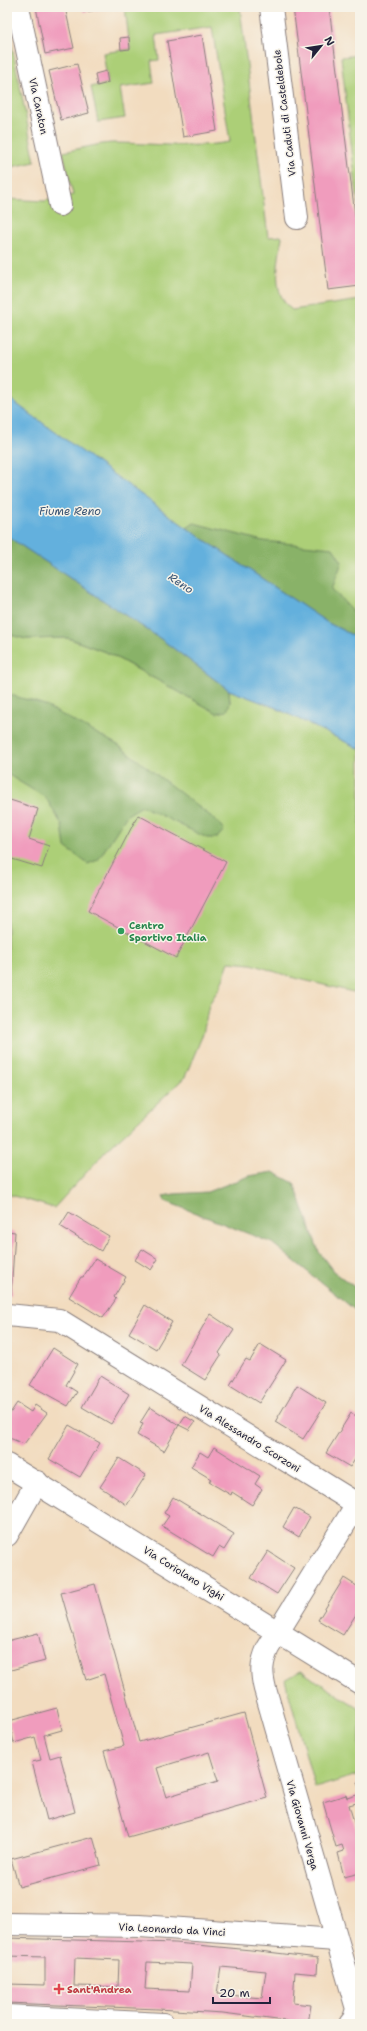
<svg xmlns="http://www.w3.org/2000/svg" width="367" height="2031" font-family="'Shantell Sans',sans-serif">
  <style>
    .green { fill: #accf77; stroke: #677859 }
    .forest { fill: #89b268; stroke: #566a52 }
    .water { fill: #64b0dd; stroke: #43698c }
    .building { fill: #f09cbd; fill-rule: evenodd }
    .lines { fill: none; stroke-linecap: round; stroke-linejoin: round }
    .minor-casing { stroke: #8a7f7d; stroke-width: 24 }
    .minor { stroke: #fff; stroke-width: 22 }
    .leisure-dot { fill: #2e9e5b; stroke: #f7f3e8; stroke-width: 1.5 }
    .health-dot { fill: #e0444e; stroke: #f7f3e8; stroke-width: 1.5 }
    .labels { text-anchor: middle; stroke-width: 3; stroke-linejoin: round; paint-order: stroke }
    .street-label { font-size: 10px; fill: #22223b; stroke: #f7f3e8 }
    .leisure-label { font-size: 10px; font-weight: bold; fill: #27864d; stroke: #f7f3e8; text-anchor: start }
    .health-label { font-size: 10px; font-weight: bold; fill: #be3a42; stroke: #f7f3e8; text-anchor: start }
    .water-label { font-size: 11px; font-style: italic; fill: #395474; stroke: #f7f3e8 }
  </style>
  <rect width="100%" height="100%" fill="#f7f3e8"/>
  <filter id="ink" filterUnits="userSpaceOnUse"><feTurbulence type="fractalNoise" baseFrequency=".025" numOctaves="2"/><feDisplacementMap in="SourceGraphic" scale="8" xChannelSelector="R" yChannelSelector="G"/><feConvolveMatrix kernelMatrix="1 2 1 2 8 2 1 2 1" color-interpolation-filters="sRGB"/></filter>
  <filter id="wash" filterUnits="userSpaceOnUse"><feTurbulence type="fractalNoise" baseFrequency=".012" numOctaves="4" result="noise"/><feDisplacementMap in="SourceGraphic" scale="16" xChannelSelector="R" yChannelSelector="G"/><feGaussianBlur stdDeviation="0.9" result="paint"/><feColorMatrix in="noise" values="0 0 0 0 0 0 0 0 0 0 0 0 0 0 0 0 0 1.4 0 .05"/><feComposite in="paint" operator="in"/></filter>
  <g filter="url(#wash)">
    <rect width="100%" height="100%" fill="#f2dcbf"/>
    <g class="green">
      <path d="M125,7h115l28,230 13,-1 1,1c-3,24 -12,56 10,73l68,-10v339l-32,-16 -141,-95 -180,-131v-198l37,2 29,-6 -10,-43c16,-3 33,-8 49,-9 40,0 79,6 118,-1l-18,-115 -56,8 3,25 -8,1 3,22 -34,5 5,30 -27,4 -7,-35 17,-4 -5,-30 27,-4z"/>
      <polygon points="7,21 35,162 7,168"/>
      <polygon points="360,55 360,221 341,57"/>
      <polygon points="7,634 26,639 68,638 108,653 153,678 230,703 229,690 274,707 360,749 360,991 353,992 291,977 252,964 229,962 220,987 209,1004 203,1034 185,1077 105,1152 54,1208 7,1194"/>
      <polygon points="301,1671 360,1709 360,1774 315,1788 285,1680"/>
    </g>
    <g class="forest">
      <polygon points="194,523 263,541 333,548 342,562 332,589 360,619 360,639 328,623 187,528"/>
      <polygon points="7,536 161,639 229,690 230,703 227,711 217,713 108,653 68,638 26,639 7,634"/>
      <polygon points="7,694 42,704 118,745 217,821 224,830 217,838 207,838 142,806 127,815 98,860 88,864 65,847 62,825 46,798 7,774"/>
      <polygon points="273,1172 294,1183 319,1252 333,1271 360,1291 360,1314 272,1243 165,1201 163,1196 174,1194 207,1192 249,1176"/>
    </g>
    <polygon class="water" points="7,397 187,528 328,623 360,639 360,749 274,707 229,690 161,639 7,536"/>
    <g id="blocks">
      <g class="building">
        <polygon points="36,7 65,7 74,48 45,54"/>
        <polygon points="83,7 113,7 113,8 83,12"/>
        <polygon points="293,7 329,7 360,255 360,286 328,290"/>
        <polygon points="202,35 217,131 183,137 167,41"/>
        <polygon points="129,37 130,49 121,50 120,38"/>
        <polygon points="77,64 89,113 61,120 49,71"/>
        <polygon points="106,71 108,83 97,86 95,74"/>
        <polygon points="7,799 38,809 29,839 49,846 42,868 12,859 10,865 7,864"/>
        <polygon points="138,815 226,862 176,958 88,911"/>
        <polygon points="69,1212 109,1236 101,1251 60,1226"/>
        <polygon points="7,1231 15,1232 11,1295 7,1295"/>
        <polygon points="142,1249 158,1259 151,1270 135,1260"/>
        <polygon points="95,1259 126,1277 114,1297 116,1299 103,1318 69,1297 81,1277 83,1277"/>
        <polygon points="145,1305 172,1322 156,1349 129,1333"/>
        <polygon points="210,1314 234,1330 219,1353 221,1355 205,1380 181,1365"/>
        <polygon points="260,1344 286,1360 259,1403 230,1385 246,1359 250,1361"/>
        <polygon points="53,1348 78,1364 66,1385 77,1392 68,1406 30,1385"/>
        <polygon points="100,1376 129,1394 111,1424 82,1407"/>
        <polygon points="297,1385 326,1403 303,1439 275,1422"/>
        <polygon points="17,1403 31,1412 35,1405 47,1413 24,1444 7,1437 7,1418"/>
        <polygon points="150,1407 179,1425 164,1451 137,1435 143,1424 140,1423"/>
        <polygon points="351,1413 360,1418 360,1452 350,1467 326,1453"/>
        <polygon points="185,1416 195,1422 189,1430 179,1425"/>
        <polygon points="69,1425 100,1443 80,1477 49,1459"/>
        <polygon points="214,1447 260,1476 255,1484 262,1489 252,1505 232,1492 231,1495 209,1482 211,1479 191,1467 200,1452 208,1457"/>
        <polygon points="119,1458 146,1475 127,1505 100,1487"/>
        <polygon points="173,1497 234,1534 224,1550 219,1547 213,1557 162,1526 169,1516 164,1513"/>
        <polygon points="294,1508 310,1517 299,1537 283,1527"/>
        <polygon points="268,1551 294,1568 277,1594 251,1578"/>
        <polygon points="344,1578 360,1588 360,1608 343,1635 318,1620"/>
        <path d="M95,1584l44,158 105,-29 23,85 -139,39 -24,-86 20,-5 -20,-72 -18,6 -25,-87zM209,1752l9,29 -52,16 -9,-29z"/>
        <polygon points="38,1633 45,1661 7,1671 7,1641"/>
        <polygon points="57,1708 62,1730 44,1735 50,1758 60,1755 75,1812 47,1820 32,1762 41,1760 35,1737 14,1743 9,1721"/>
        <polygon points="360,1781 360,1792 357,1782"/>
        <polygon points="360,1794 360,1802 349,1805 360,1843 360,1873 344,1877 338,1853 344,1851 342,1845 336,1847 323,1802 346,1795 347,1798"/>
        <polygon points="93,1837 101,1865 19,1887 11,1859"/>
        <path d="M7,1938l169,5 75,7 67,8 -1,16 -22,-2 -2,31 18,2 -3,19 -85,-11 -65,-4 -151,-6v-19l38,1v-28l-38,-1zM75,1958l44,2 -1,27 -44,-1zM147,1962l45,2 -2,27 -45,-2zM221,1967l45,4 -4,27 -45,-4z"/>
      </g>
    </g>
  </g>
  <g filter="url(#ink)">
    <use href="#blocks" fill-opacity="0" stroke="#8a7f7d" stroke-width="1"/>
    <g class="lines">
      <defs>
        <g id="minor">
          <polyline points="18,7 60,205"/>
          <polyline points="271,7 297,218"/>
          <path d="M7,1315l52,5 298,184 -89,144c-7,15 -7,25 -3,41l92,320 -3,10 -4,5"/>
          <polyline points="7,1465 360,1683"/>
          <polyline points="7,1535 37,1482"/>
          <polyline points="7,1924 140,1926 336,1940"/>
          <polyline points="7,2016 163,2024"/>
        </g>
      </defs>
      <use href="#minor" class="minor-casing"/>
      <use href="#minor" class="minor"/>
    </g>
  </g>
  <circle class="leisure-dot" cx="121" cy="931" r="4"/>
  <path class="health-dot" d="M57 1983h4v4h4v4h-4v4h-4v-4h-4v-4h4z"/>
  <g class="labels">
    <g class="street-label">
      <text transform="translate(39 106) rotate(78)" y="4">Via Caraton</text>
      <text transform="translate(284 113) rotate(-97)" y="4">Via Caduti di Casteldebole</text>
      <text transform="translate(250 1438) rotate(32)" y="4">Via Alessandro Scorzoni</text>
      <text transform="translate(184 1573) rotate(32)" y="4">Via Coriolano Vighi</text>
      <text transform="translate(303 1825) rotate(74)" y="4">Via Giovanni Verga</text>
      <text transform="translate(172 1929) rotate(3)" y="4">Via Leonardo da Vinci</text>
    </g>
    <g class="leisure-label">
      <text x="129" y="929">Centro<tspan x="129" dy="12">Sportivo Italia</tspan></text>
    </g>
    <g class="health-label">
      <text x="67" y="1993">Sant'Andrea</text>
    </g>
    <g class="water-label">
      <text x="70" y="515">Fiume Reno</text>
      <text transform="translate(181 583) rotate(34)" y="4">Reno</text>
    </g>
  </g>
  <rect width="367" height="2031" fill="none" stroke="#f7f3e8" stroke-width="24"/>
  <g transform="translate(321 46) rotate(60)" stroke="#f7f3e8" stroke-width="3" paint-order="stroke">
  <path d="M0-3L7 15L0 10L-7 15Z" fill="#22223b"/>
  <text y="-6" font-size="11" font-weight="bold" text-anchor="middle" fill="#22223b">N</text>
  </g>
  <path d="M213 1997v6h57v-6" fill="none" stroke="#22223b" stroke-width="2"/>
  <text x="219" y="1997" font-size="12" fill="#22223b" stroke="#f7f3e8" stroke-width="3" paint-order="stroke">20 m</text>
</svg>
